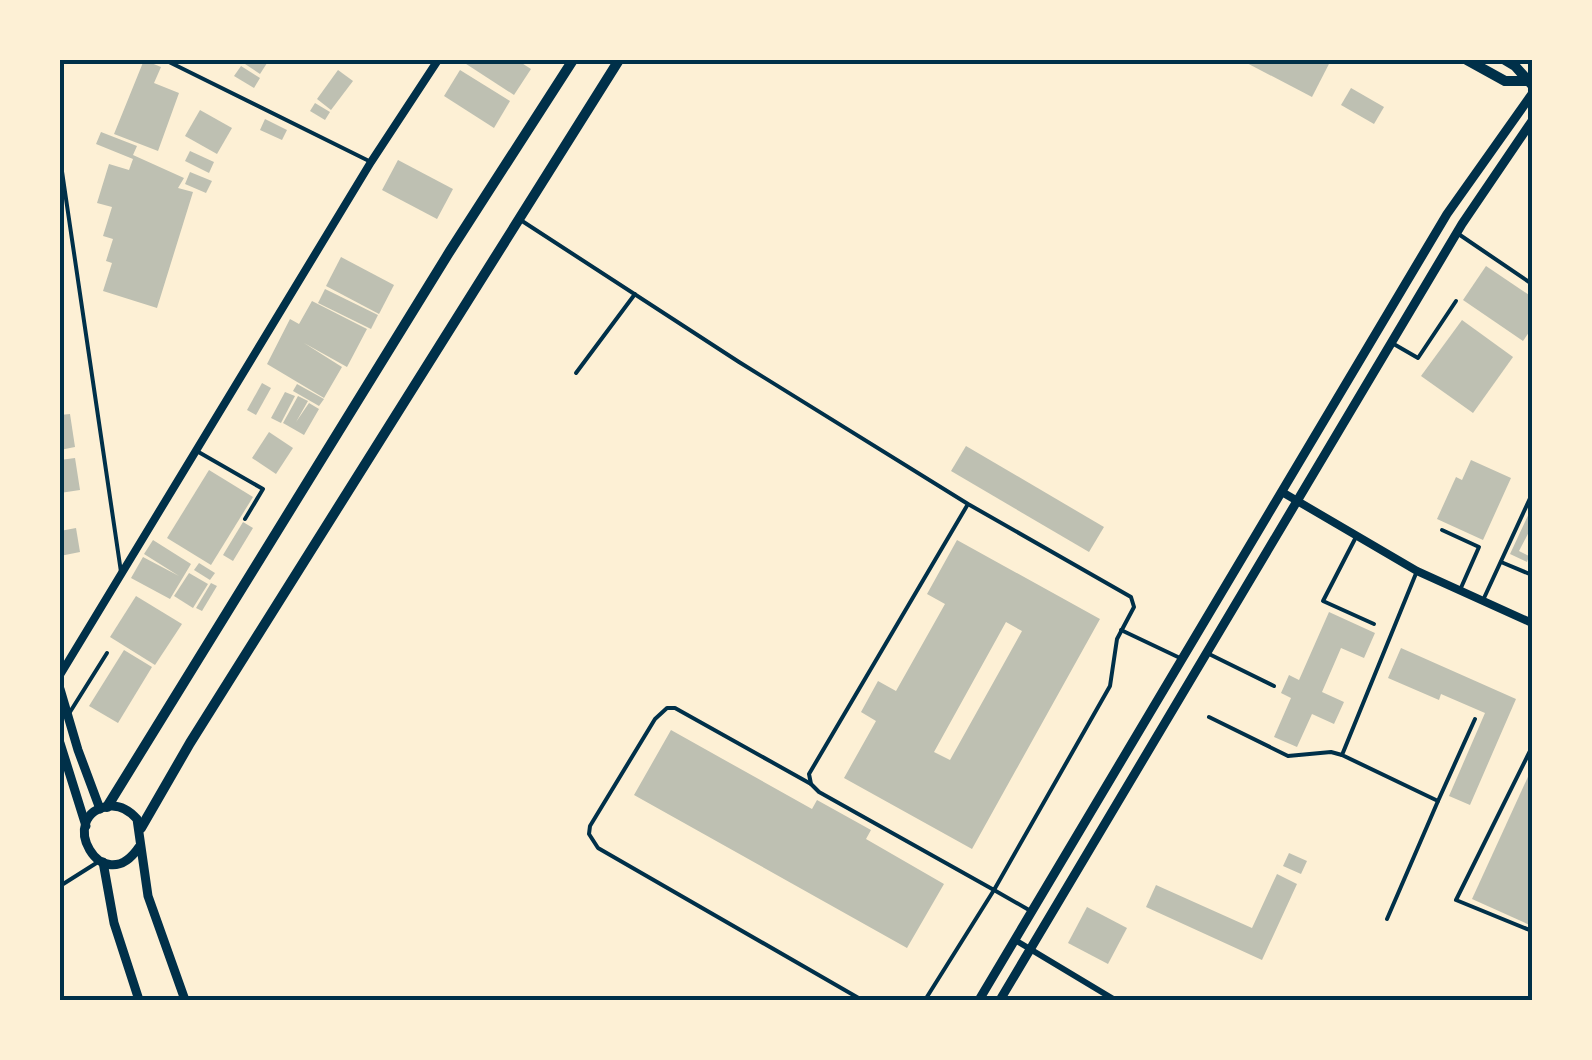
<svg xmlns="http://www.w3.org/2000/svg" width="1592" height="1060" font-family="'Fira Sans Condensed',sans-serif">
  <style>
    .building { fill: #bec0b2; fill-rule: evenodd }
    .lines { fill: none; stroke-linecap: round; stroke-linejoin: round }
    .service { stroke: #003049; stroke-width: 4 }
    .minor { stroke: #003049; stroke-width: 6 }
    .tertiary { stroke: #003049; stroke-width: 8 }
    .secondary { stroke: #003049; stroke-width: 9 }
    .primary { stroke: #003049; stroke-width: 10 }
    .neatline { fill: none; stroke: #003049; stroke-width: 4 }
  </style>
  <rect width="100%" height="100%" fill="#fdf0d5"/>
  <g class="building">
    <polygon points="144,60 161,67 154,83 179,93 158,151 114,134"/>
    <polygon points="239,60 269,60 260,74"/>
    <polygon points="460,60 517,60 531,69 514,95"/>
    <polygon points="1241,60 1331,60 1312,97"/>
    <polygon points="241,66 260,78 254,88 234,76"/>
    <polygon points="338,70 353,81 331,110 317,99"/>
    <polygon points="460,70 510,101 494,128 444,96"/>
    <polygon points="1351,88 1384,107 1374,124 1341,105"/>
    <polygon points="315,103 330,112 325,120 310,111"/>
    <polygon points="200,110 232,128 217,154 185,136"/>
    <polygon points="265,119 287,130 282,140 260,130"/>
    <polygon points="101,132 137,146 133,155 184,178 178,188 193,192 157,308 103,291 112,263 106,261 113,239 103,236 112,207 97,203 109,164 129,170 133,159 96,144"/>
    <polygon points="190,151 214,162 209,173 185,161"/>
    <polygon points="398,160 453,189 437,219 382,190"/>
    <polygon points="190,172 212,181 206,193 185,184"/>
    <polygon points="341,257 394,285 379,314 326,286"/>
    <polygon points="1486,266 1532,297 1532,328 1523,341 1463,300"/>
    <polygon points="325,289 378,315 371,329 318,303"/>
    <polygon points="312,301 367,329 347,367 304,343 342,367 324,398 267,364 290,319 299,324"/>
    <polygon points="1462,320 1513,357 1473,413 1421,376"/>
    <polygon points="262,383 271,388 256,415 247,410"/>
    <polygon points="297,384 324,399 319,406 293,391"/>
    <polygon points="285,392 295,396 281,423 271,418"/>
    <polygon points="298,396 308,401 296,422 309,403 319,409 304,435 283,423"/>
    <polygon points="70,414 75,447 60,450 60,415"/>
    <polygon points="269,432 293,448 276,474 252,458"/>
    <polygon points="966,446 1104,527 1089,552 951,471"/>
    <polygon points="75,458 80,490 60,493 60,460"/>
    <polygon points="1471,460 1511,478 1483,540 1437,519 1456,477 1462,480"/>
    <polygon points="209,470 253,497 211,565 167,538"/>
    <polygon points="1532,507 1532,526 1519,551 1529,556 1527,562 1510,554"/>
    <polygon points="243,522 253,528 233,561 223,555"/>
    <polygon points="76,528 80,552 60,556 60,531"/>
    <polygon points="153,540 191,564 170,599 131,578 143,557 179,576 144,554"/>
    <path d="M957,540l143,79 -128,230 -128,-71 32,-57 -15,-9 17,-31 18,10 49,-87 -18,-10zM1006,622l16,9 -72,129 -16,-8z"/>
    <polygon points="199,563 215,573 210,580 194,570"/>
    <polygon points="189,573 208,584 193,608 174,596"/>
    <polygon points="211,583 217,586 202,611 196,608"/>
    <polygon points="136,596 182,624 155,665 110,637"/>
    <polygon points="1329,612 1375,633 1364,658 1341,648 1322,692 1344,702 1334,724 1312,714 1297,747 1274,737 1291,698 1281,693 1289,675 1299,680"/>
    <polygon points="1401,648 1516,699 1470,805 1449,796 1485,713 1441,694 1439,700 1388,678"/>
    <polygon points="124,650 152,667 118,723 89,706"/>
    <polygon points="671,730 812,809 817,800 871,830 866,839 944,884 907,948 634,795"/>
    <polygon points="1532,768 1532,926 1472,899"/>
    <polygon points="1289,853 1307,861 1301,874 1283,866"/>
    <polygon points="1277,874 1297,884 1262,960 1146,907 1156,885 1252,928"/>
    <polygon points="1087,907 1127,928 1108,964 1068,943"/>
  </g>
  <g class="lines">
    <g class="service">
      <polyline points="165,60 371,162"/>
      <polyline points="60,158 121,572"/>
      <polyline points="519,219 739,362 968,504 1131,597 1134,607 1117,639 1110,686 994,890 819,792 811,784 809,774 968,504"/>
      <polyline points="1457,233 1532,284"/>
      <polyline points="1392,343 1418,358 1456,301"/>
      <polyline points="576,373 635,294"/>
      <polyline points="195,450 263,489 245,519"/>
      <polyline points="1442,530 1479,547 1460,590"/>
      <polyline points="1356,537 1323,601 1374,624"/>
      <polyline points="1501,562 1532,575"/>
      <polyline points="1484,598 1532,494"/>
      <polyline points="1121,630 1180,658"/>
      <polyline points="1207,653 1274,686"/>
      <polyline points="70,712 107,653"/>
      <polyline points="1209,717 1288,756 1331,752 1342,755"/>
      <polyline points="1532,747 1456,900 1532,931"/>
      <polyline points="811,784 675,708 667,708 655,719 590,826 589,834 598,848 862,1000"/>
      <polyline points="1438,801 1475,719"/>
      <polyline points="60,886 98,862"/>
      <polyline points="1387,919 1438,801 1342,755 1417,571"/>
      <polyline points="925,1000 994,890 1029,910"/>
    </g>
    <polyline class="minor" points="1015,940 1115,1000"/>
    <g class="tertiary">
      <polyline points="1282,492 1417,571 1532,623"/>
      <polyline points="60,675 371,162 438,60"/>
    </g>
    <g class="secondary">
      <polyline points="60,689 78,750 100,809"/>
      <polyline points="60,743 86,826"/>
      <path d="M139,847c-37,55 -85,-34 -29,-41 12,-1 20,5 27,13l11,77 37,104"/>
      <polyline points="103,862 114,923 139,1000"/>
      <polyline points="979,1000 1447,214 1532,94"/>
      <polyline points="1000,1000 1462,224 1532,121"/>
    </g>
    <g class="primary">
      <polyline points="1467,60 1505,81 1526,81"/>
      <polyline points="1505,60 1515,66 1532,85"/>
      <polyline points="107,807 450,251 573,60"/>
      <polyline points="141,828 190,743 619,60"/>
    </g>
  </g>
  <rect width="1592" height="1060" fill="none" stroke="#fdf0d5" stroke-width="125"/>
  <rect x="62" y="62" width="1468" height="936" class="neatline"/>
</svg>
